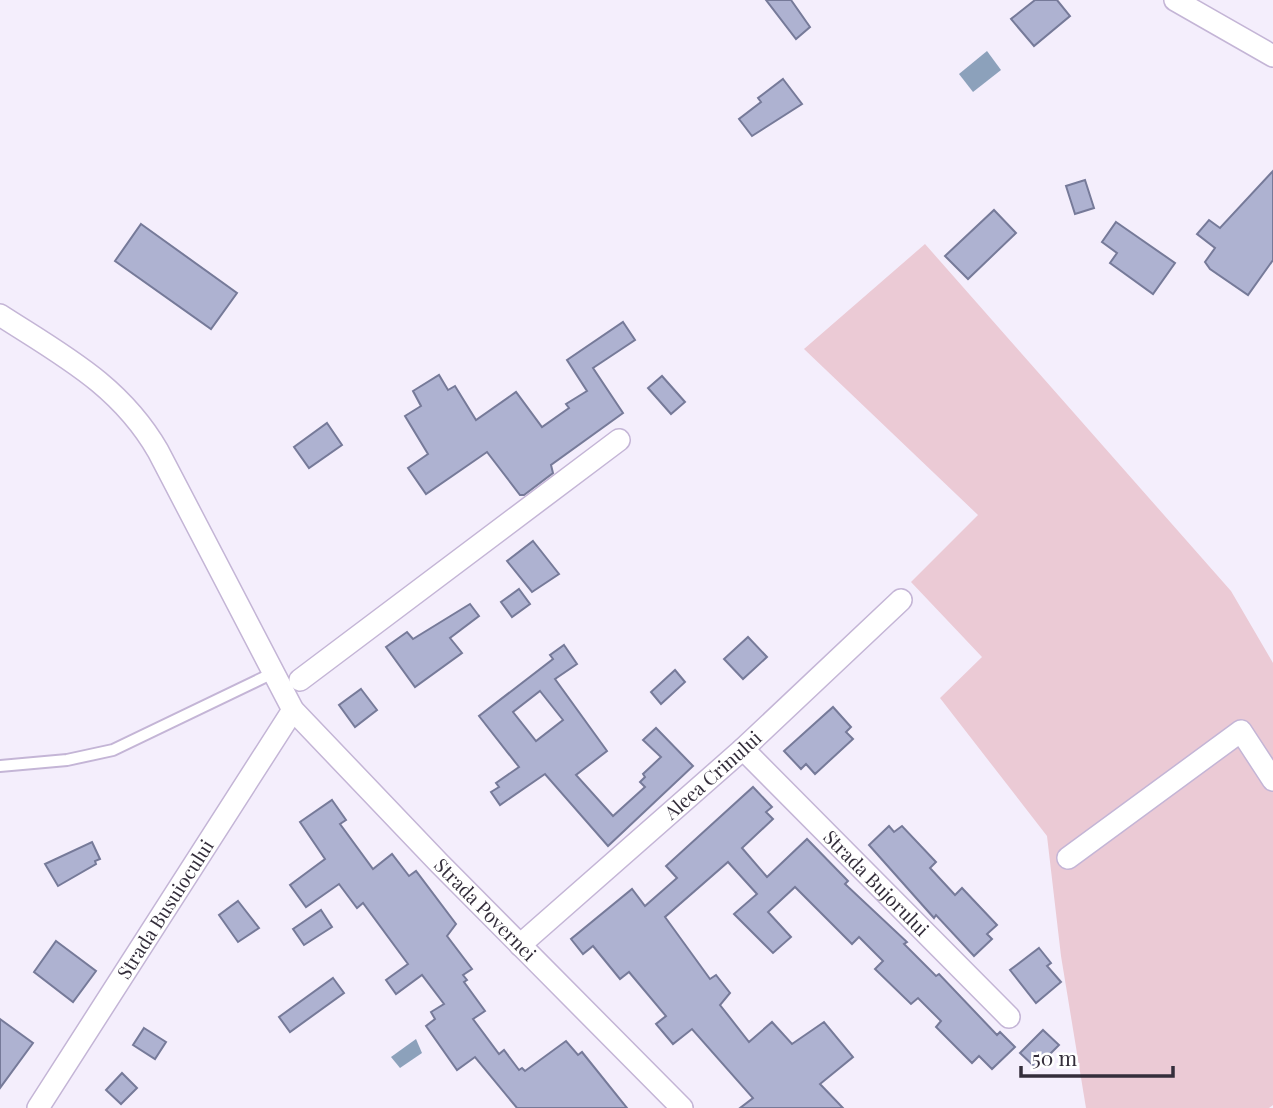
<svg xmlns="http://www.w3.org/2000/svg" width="1273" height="1108" font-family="'Playfair Display',serif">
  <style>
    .green { fill: #ebcad5 }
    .water { fill: #8ca1bb }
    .building { fill: #aeb2d1; stroke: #767a99; stroke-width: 2; fill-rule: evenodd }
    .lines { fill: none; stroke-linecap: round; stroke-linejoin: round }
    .service-casing { stroke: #c4b5d6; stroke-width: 14 }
    .minor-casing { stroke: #c4b5d6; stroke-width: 24 }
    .service { stroke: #fff; stroke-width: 10 }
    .minor { stroke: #fff; stroke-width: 21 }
    .labels { text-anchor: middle; stroke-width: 6; stroke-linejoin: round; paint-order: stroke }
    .street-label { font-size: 19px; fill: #342e3b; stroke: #fff }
  </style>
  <rect width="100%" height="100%" fill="#f4eefc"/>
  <polygon class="green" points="925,244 1231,591 1273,663 1273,1105 1269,1108 1086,1108 1061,956 1047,836 940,698 982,657 911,582 978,515 804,349"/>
  <g class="water">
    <polygon points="987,51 1001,70 973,92 959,74"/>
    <polygon points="416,1039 422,1053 400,1068 391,1057"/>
  </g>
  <g class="building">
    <polygon points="766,0 791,0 810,27 796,39"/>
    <polygon points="1035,0 1057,0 1070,16 1034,46 1011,19"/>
    <polygon points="783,79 802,104 752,136 739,119 761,102 758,98"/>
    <polygon points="1273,171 1273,260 1248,295 1210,269 1205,262 1215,248 1197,234 1209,220 1220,228"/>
    <polygon points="1085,180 1094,208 1075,214 1066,186"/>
    <polygon points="994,210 1016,233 968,279 945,256"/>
    <polygon points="1116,222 1175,263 1153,294 1110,263 1117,253 1102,242"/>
    <polygon points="141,224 237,293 211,329 115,261"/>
    <polygon points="623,322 635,340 593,368 623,413 551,465 553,473 524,495 520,495 487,452 426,494 408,468 428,454 405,416 421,406 413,391 439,375 448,390 455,386 476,420 516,392 542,427 569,408 566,404 587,391 567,360"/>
    <polygon points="662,376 685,402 671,414 648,388"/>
    <polygon points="327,423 342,445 309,468 294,447"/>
    <polygon points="533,541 559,574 532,592 507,561"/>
    <polygon points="519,589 530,604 512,617 501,602"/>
    <polygon points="470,604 479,616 450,638 462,653 415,687 386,647 407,632 413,639"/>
    <polygon points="748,637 767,657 743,679 724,659"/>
    <path d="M564,645l13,19 -22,15 52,72 -31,24 37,41 32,-29 -5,-5 5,-5 -2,-3 18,-17 -18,-17 13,-12 37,38 -85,80 -63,-72 -45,31 -9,-13 8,-5 -3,-4 23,-16 -40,-51 74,-57 -3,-4zM540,691l23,29 -27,21 -23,-29z"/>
    <polygon points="675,670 685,682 661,704 651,692"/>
    <polygon points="361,689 377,710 355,727 339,705"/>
    <polygon points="833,707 851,727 846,732 853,739 815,774 806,764 801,769 784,751"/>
    <polygon points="753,787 772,807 766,812 773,819 742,848 767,877 807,839 848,881 845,884 907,942 904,944 936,976 939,974 997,1035 1000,1032 1015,1047 992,1069 979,1056 972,1063 936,1027 941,1021 918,998 911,1004 875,969 883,961 859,937 852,944 795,887 768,912 791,937 773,953 734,914 757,894 728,862 665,917 710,979 716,975 730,993 720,1005 749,1042 772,1022 792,1044 824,1022 853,1057 820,1084 843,1108 740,1108 753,1098 692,1029 673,1044 656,1024 666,1016 629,972 620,979 593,946 583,954 571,939 632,889 645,906 677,878 666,866"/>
    <polygon points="332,800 346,820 340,824 373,869 392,854 409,876 416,871 456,924 447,936 472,969 463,975 467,980 464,982 485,1011 473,1019 499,1054 504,1050 519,1070 522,1068 525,1071 566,1041 578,1055 582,1052 627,1108 517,1108 475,1057 457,1070 426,1026 435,1019 431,1012 444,1004 422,975 396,994 386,980 408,964 363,903 357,908 339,884 306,907 290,885 325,859 300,822"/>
    <polygon points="889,826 894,832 902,826 936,862 930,868 955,895 962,888 997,925 987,934 992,939 974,956 936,915 934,918 869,845"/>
    <polygon points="92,842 100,859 95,861 96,864 58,886 45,864"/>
    <polygon points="238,901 259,928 238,942 219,915"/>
    <polygon points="321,910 332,927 304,945 293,929"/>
    <polygon points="56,941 96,971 73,1002 34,972"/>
    <polygon points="1039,948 1051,963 1047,966 1061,982 1036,1003 1010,970"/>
    <polygon points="333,978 344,993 290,1032 279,1017"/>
    <polygon points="0,1019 33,1043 0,1088"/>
    <polygon points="144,1028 166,1042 155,1059 133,1045"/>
    <polygon points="1043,1030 1059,1045 1036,1068 1020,1053"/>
    <polygon points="122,1073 137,1088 121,1104 106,1090"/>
  </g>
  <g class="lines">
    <defs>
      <polyline id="service" points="0,766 67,760 113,750 273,673"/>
      <g id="minor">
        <polyline points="1175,0 1273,56"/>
        <path id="s1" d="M0,315c62,40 120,70 158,136l135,259 146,153 243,245"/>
        <polyline points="300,680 619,440"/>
        <path id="s2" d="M743,749l266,268"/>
        <polyline points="1068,858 1241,731 1273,780"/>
        <path id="s3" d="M520,945l223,-196 158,-149"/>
        <path id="s4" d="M38,1108l255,-398"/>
      </g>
    </defs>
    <use href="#service" class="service-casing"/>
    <use href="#minor" class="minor-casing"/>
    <use href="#service" class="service"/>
    <use href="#minor" class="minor"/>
  </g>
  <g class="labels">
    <g class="street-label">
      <text dy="7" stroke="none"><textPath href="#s3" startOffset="257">Aleea Crinului</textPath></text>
      <text dy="7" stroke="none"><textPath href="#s2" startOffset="189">Strada Bujorului</textPath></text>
      <text dy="7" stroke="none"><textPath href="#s4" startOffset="236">Strada Busuiocului</textPath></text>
      <text dy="7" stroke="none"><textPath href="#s1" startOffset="780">Strada Povernei</textPath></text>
    </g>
  </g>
  <path d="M1021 1066v10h152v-10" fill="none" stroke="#342e3b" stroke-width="3.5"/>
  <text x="1032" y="1066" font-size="21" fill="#342e3b" stroke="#ffffff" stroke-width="5" paint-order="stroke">50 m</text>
</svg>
